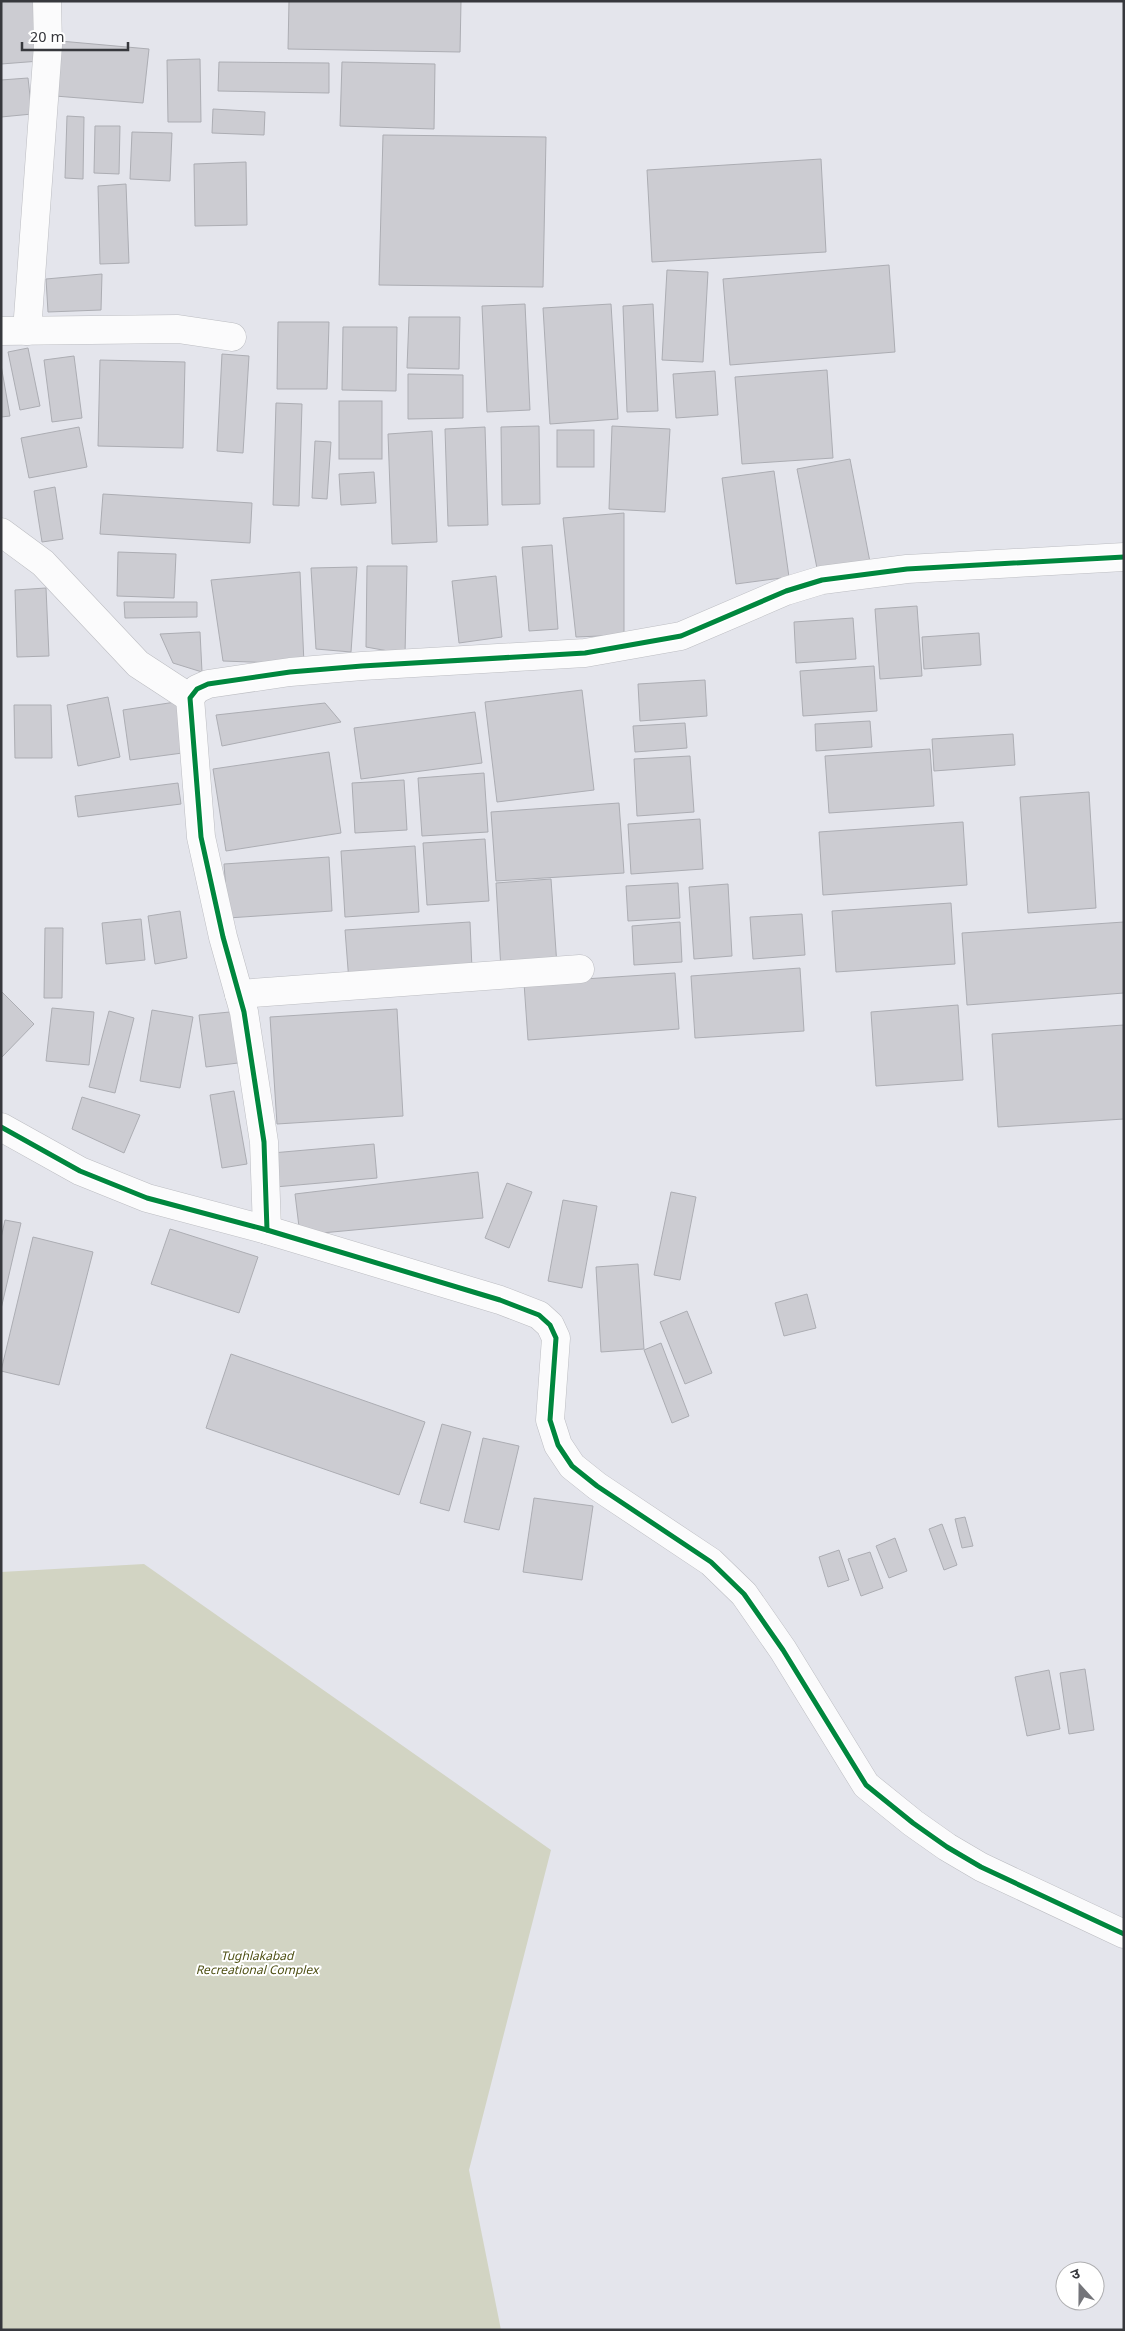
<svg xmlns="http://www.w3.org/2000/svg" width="1125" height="2331" font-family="Georgia,'Noto Sans Devanagari',serif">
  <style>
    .green { fill: #d2d4c3 }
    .building { fill: #ccccd2; stroke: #acadb3 }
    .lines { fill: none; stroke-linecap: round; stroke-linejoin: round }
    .street-casing { stroke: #bcbdc2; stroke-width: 29 }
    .street { stroke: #fbfbfc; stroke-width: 28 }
    .cycleway-casing { stroke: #fff; stroke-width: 8 }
    .cycleway { stroke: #00873e; stroke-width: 5 }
    .labels { text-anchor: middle; stroke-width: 4; stroke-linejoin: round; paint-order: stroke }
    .park-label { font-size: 12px; font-style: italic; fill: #4f5014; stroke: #fff }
  </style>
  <rect width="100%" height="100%" fill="#e4e5ec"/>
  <polygon class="green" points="144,1564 551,1850 469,2170 501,2330 1,2330 1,1572"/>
  <g class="building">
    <polygon points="1,1 35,1 40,61 1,64"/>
    <polygon points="289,1 461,1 460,52 288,49"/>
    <polygon points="60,41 149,49 143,103 55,96"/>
    <polygon points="200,59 201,122 168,122 167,60"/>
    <polygon points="219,62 329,63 329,93 218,91"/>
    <polygon points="342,62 435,64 434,129 340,126"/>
    <polygon points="28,78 32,114 1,117 1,80"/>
    <polygon points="213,109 265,112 264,135 212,133"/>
    <polygon points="67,116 84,117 83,179 65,178"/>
    <polygon points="95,126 120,126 119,174 94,173"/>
    <polygon points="132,132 172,133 170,181 130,179"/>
    <polygon points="383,135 546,137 543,287 379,285"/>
    <polygon points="821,159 826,252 652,262 647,170"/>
    <polygon points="246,162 247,225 195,226 194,164"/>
    <polygon points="126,184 129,263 100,264 98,186"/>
    <polygon points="889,265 895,352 730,365 723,279"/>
    <polygon points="667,270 708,272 703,362 662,360"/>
    <polygon points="102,274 101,310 48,312 46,279"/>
    <polygon points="525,304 530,410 487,412 482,306"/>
    <polygon points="611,304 618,419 550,424 543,308"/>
    <polygon points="653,304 658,411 627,412 623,306"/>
    <polygon points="409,317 460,317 459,369 407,368"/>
    <polygon points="278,322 329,322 327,389 277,389"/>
    <polygon points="343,327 397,327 396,391 342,390"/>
    <polygon points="28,348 40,406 20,410 8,352"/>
    <polygon points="222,354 249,356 243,453 217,451"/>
    <polygon points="74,356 82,418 52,422 44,360"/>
    <polygon points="100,360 185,362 183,448 98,446"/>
    <polygon points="1,365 10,416 1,417"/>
    <polygon points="827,370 833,458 742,464 735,377"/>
    <polygon points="715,371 718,415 676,418 673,374"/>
    <polygon points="408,374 463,375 463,418 408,419"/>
    <rect x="339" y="401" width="43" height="58"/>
    <polygon points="276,403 302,404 299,506 273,505"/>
    <polygon points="539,426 540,504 502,505 501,427"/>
    <polygon points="612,426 670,429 665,512 609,509"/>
    <polygon points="79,427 87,467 29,478 21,438"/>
    <polygon points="485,427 488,525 448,526 445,429"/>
    <rect x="557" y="430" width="37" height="37"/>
    <polygon points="432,431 437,542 392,544 388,434"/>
    <polygon points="315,441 331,442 327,499 312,498"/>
    <polygon points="850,459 870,562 818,573 797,469"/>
    <polygon points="774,471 789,577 736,584 722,478"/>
    <polygon points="374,472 376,503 341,505 339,474"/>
    <polygon points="55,487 63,539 42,542 34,491"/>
    <polygon points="103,494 252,503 250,543 100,534"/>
    <polygon points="624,513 624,635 576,637 563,518"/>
    <polygon points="552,545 558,629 529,631 522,547"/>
    <polygon points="118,552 176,554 174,598 117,596"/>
    <polygon points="367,566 407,566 405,654 366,647"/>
    <polygon points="357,567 351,652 316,649 311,568"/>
    <polygon points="300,572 304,664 223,661 211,580"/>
    <polygon points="496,576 502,637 459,643 452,581"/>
    <polygon points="46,588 49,656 17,657 15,590"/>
    <polygon points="124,602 197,602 197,617 125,618"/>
    <polygon points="917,606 922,676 880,679 875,609"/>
    <polygon points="853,618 856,659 796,663 794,622"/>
    <polygon points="200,632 202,672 173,663 160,634"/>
    <polygon points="979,633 981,665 924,669 922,637"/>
    <polygon points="874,666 877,711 803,716 800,671"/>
    <polygon points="705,680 707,716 640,721 638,684"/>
    <polygon points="582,690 594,790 497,802 485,702"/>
    <polygon points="108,697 120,757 78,766 67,705"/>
    <polygon points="182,701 190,752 130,760 123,710"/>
    <polygon points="325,703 341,722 222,746 216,715"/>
    <polygon points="14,705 51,705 52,758 15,758"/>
    <polygon points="475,712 482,763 361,779 354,728"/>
    <polygon points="870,721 872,747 816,751 815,724"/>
    <polygon points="685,723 687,748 635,752 633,726"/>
    <polygon points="1013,734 1015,765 934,771 932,739"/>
    <polygon points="930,749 934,806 829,813 825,756"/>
    <polygon points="329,752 341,833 226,851 213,769"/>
    <polygon points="690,756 694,812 637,816 634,759"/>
    <polygon points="484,773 488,832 422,836 418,778"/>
    <polygon points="404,780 407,830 355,833 352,783"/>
    <polygon points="178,783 181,804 78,817 75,796"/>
    <polygon points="1089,792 1096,908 1028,913 1020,797"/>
    <polygon points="619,803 624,873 496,881 491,812"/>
    <polygon points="700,819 703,869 631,874 628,824"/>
    <polygon points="963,822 967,885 823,895 819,832"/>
    <polygon points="485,839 489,901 427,905 423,843"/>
    <polygon points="415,846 419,912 345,917 341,851"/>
    <polygon points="329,857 332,911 228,918 224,864"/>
    <polygon points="551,879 557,966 501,970 496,883"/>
    <polygon points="678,883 680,918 628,921 626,886"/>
    <polygon points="728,884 732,956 694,959 689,887"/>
    <polygon points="951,903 955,964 836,972 832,911"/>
    <polygon points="180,911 187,958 155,964 148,916"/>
    <polygon points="802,914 805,955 753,959 750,917"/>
    <polygon points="141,919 145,960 106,964 102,923"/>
    <polygon points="470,922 472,969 349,982 345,930"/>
    <polygon points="680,922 682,962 634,965 632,926"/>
    <polygon points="1124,922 1124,993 967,1005 962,933"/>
    <polygon points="45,928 63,928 62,998 44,998"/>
    <polygon points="800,968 804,1031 695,1038 691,976"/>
    <polygon points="675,973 679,1029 528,1040 524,983"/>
    <polygon points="2,992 34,1024 1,1058 1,993"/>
    <polygon points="958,1005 963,1080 876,1086 871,1012"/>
    <polygon points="52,1008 94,1012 89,1065 46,1061"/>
    <polygon points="397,1009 403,1116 277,1124 270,1017"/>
    <polygon points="152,1010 193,1017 180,1088 140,1081"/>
    <polygon points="109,1011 134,1018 115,1093 89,1087"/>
    <polygon points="240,1011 246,1062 206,1067 199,1015"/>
    <polygon points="1124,1025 1124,1119 998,1127 992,1034"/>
    <polygon points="234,1091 247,1164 222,1168 210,1095"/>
    <polygon points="82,1097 140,1115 124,1153 72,1129"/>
    <polygon points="374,1144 377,1178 275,1187 272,1153"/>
    <polygon points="478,1172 483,1218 300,1235 295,1194"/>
    <polygon points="507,1183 532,1192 509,1248 485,1238"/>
    <polygon points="671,1192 696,1197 680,1280 654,1275"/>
    <polygon points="563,1200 597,1206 582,1288 548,1281"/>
    <polygon points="5,1220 21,1223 1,1309 1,1238"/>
    <polygon points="170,1229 258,1257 239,1313 151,1284"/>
    <polygon points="33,1237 93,1252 59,1385 1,1371"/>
    <polygon points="638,1264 644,1349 601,1352 596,1267"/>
    <polygon points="807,1294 816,1328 784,1336 775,1303"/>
    <polygon points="687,1311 712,1373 685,1384 660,1322"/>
    <polygon points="661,1343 689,1416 672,1423 644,1350"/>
    <polygon points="231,1354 425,1422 399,1495 206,1428"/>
    <polygon points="442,1424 471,1432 449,1511 420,1503"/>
    <polygon points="483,1438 519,1446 499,1530 464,1522"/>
    <polygon points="534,1498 593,1506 582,1580 523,1572"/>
    <polygon points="965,1517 973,1546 962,1548 955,1519"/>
    <polygon points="942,1524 957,1565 944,1570 929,1529"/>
    <polygon points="895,1538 907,1571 889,1578 876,1546"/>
    <polygon points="839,1550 849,1580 828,1587 819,1557"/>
    <polygon points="870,1552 883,1588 861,1596 848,1559"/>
    <polygon points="1085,1669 1094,1730 1069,1734 1060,1673"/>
    <polygon points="1049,1670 1060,1729 1027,1736 1015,1677"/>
  </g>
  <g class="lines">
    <defs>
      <g id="street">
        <polyline points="1,331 178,329 232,337"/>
        <polyline points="27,331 48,45 47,1"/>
        <polyline points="1,532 43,563 138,664 190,698"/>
        <polyline points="239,994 580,969"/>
        <polyline points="1,1127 80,1171 147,1198 267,1230 500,1300 539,1315 550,1325 556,1338 550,1420 558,1445 572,1466 597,1486 711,1562 744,1594 783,1650 866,1785 913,1823 947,1847 981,1867 1124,1934"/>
        <polyline points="267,1230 264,1142 244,1012 223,937 201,837 190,698 197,689 208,684 290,672 362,666 585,653 681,636 786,591 822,580 907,569 1124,557"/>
      </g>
    </defs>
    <use href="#street" class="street-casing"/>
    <use href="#street" class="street"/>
    <defs>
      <g id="cycleway">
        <polyline points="1,1127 80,1171 147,1198 267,1230 500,1300 539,1315 550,1325 556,1338 550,1420 558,1445 572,1466 597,1486 711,1562 744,1594 783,1650 866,1785 913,1823 947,1847 981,1867 1124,1934"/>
        <polyline points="267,1230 264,1142 244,1012 223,937 201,837 190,698 197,689 208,684 290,672 362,666 585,653 681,636 786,591 822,580 907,569 1124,557"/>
      </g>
    </defs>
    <use href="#cycleway" class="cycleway-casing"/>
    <use href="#cycleway" class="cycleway"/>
  </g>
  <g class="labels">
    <g class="park-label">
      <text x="257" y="1960">Tughlakabad<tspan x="257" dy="14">Recreational Complex</tspan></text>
    </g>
  </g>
  <rect width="1125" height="2331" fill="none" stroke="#37383d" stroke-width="5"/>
  <g transform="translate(1080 2286) rotate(339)"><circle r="24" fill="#ffffff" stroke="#afafb1"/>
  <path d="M0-4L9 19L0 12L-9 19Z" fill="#74757a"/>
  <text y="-8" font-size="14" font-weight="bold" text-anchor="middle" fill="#37383d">उ</text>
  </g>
  <path d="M22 42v8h106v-8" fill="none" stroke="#37383d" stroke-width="2.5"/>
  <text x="30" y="42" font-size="15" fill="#37383d" stroke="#ffffff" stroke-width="4" paint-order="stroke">20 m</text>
</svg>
